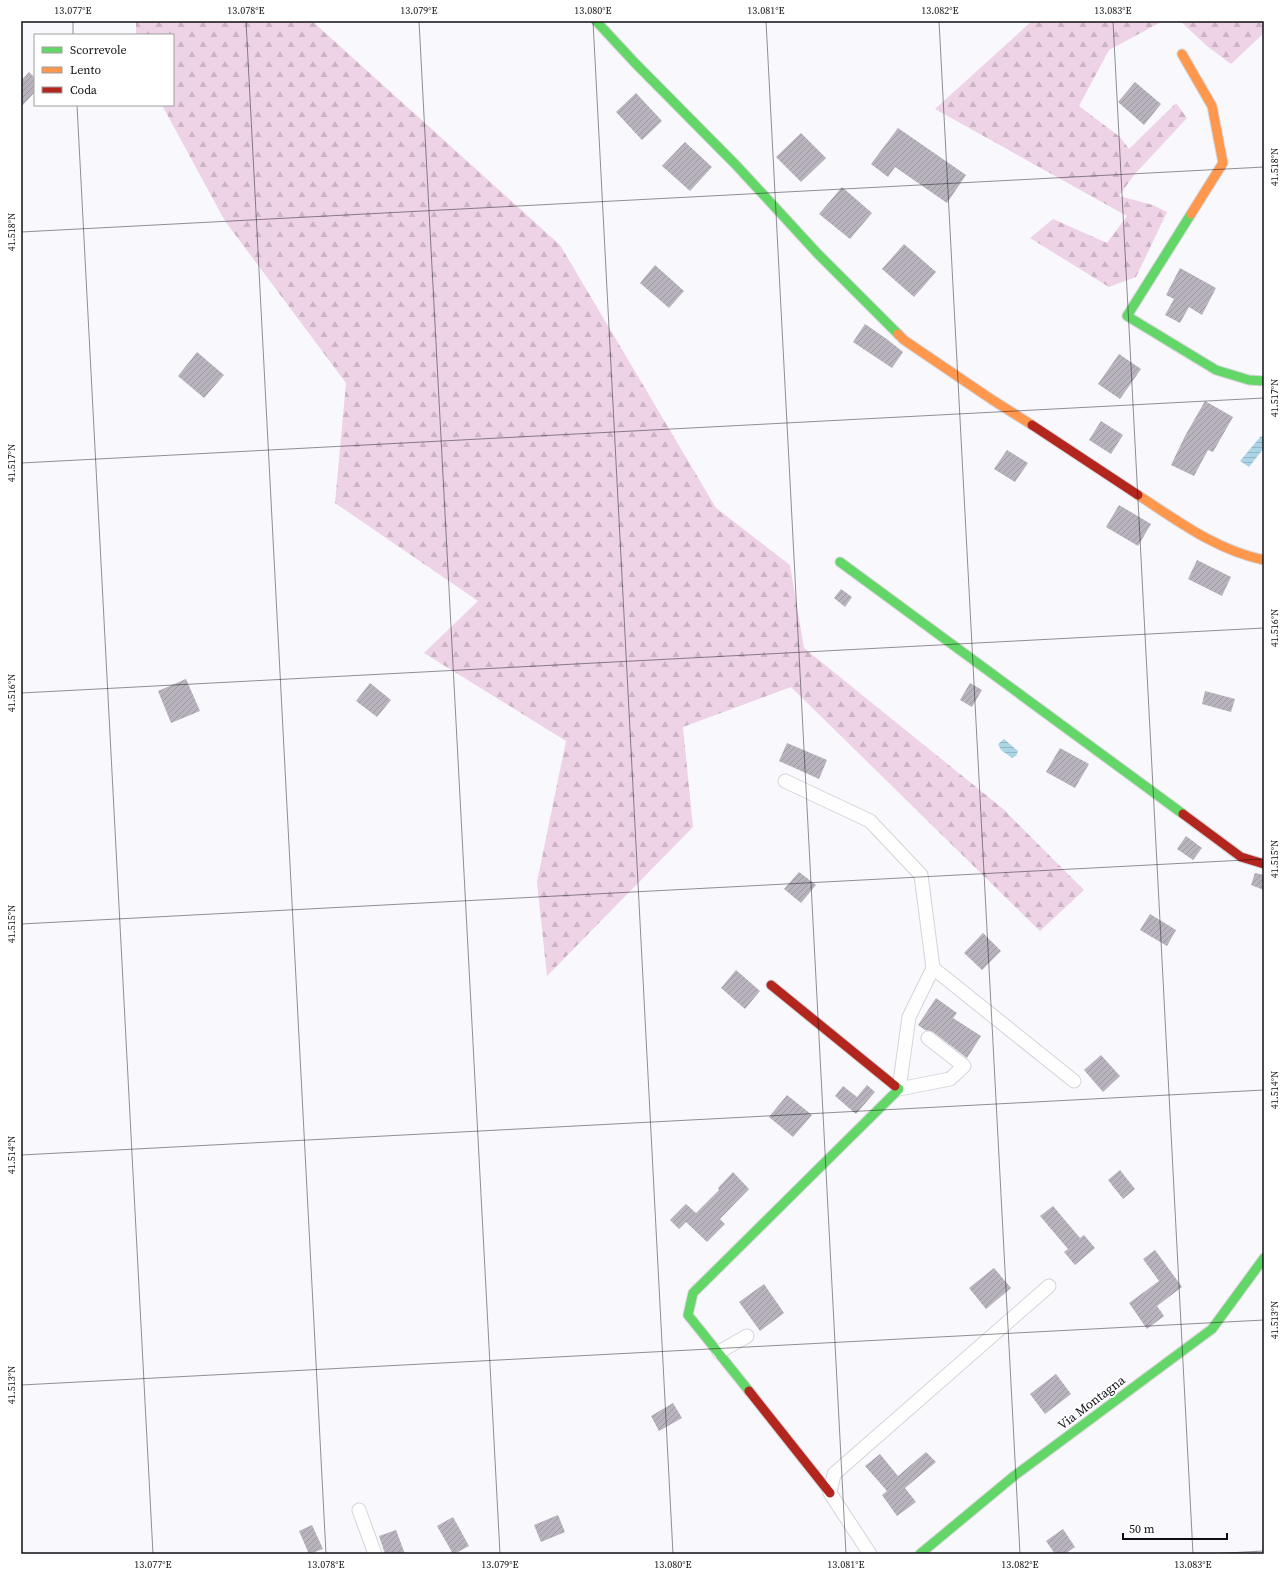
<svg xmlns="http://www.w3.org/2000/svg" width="1285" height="1575" font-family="'Source Serif 4',serif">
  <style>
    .forest { fill: url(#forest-firs) }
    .water { fill: url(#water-rules) }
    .building { fill: url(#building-hatch) }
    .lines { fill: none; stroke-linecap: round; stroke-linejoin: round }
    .street-casing { stroke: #d4d4d9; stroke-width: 15 }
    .fast-casing { stroke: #d4d4d9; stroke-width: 11 }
    .slow-casing { stroke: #d4d4d9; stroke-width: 11 }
    .jam-casing { stroke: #d4d4d9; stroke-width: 11 }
    .street { stroke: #fefeff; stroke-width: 13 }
    .fast { stroke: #63d668; stroke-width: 9 }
    .slow { stroke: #ff974d; stroke-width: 9 }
    .jam { stroke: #b3261e; stroke-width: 9 }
    .ticks { fill: none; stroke: #0e0e13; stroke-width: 1; stroke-opacity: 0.45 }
    .labels { text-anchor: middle; stroke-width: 4; stroke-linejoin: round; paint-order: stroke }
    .street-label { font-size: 13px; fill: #0e0e13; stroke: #fff }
    .neatline { fill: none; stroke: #0e0e13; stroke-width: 1.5 }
    .ticks-label { font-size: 10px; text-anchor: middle; fill: #0e0e13 }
  </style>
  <defs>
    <pattern id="forest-firs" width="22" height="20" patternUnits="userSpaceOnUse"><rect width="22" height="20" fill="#eed2e6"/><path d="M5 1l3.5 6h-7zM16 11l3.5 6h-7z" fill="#cbb3c4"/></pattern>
    <pattern id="water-rules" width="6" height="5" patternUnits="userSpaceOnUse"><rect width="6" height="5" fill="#abd5e7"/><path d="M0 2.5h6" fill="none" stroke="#92b6c5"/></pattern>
    <pattern id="building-hatch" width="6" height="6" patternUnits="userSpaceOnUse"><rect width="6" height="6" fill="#b8b3bd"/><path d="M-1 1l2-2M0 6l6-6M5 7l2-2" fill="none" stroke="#9d99a2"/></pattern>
  </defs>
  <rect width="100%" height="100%" fill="#f8f8fd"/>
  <g class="forest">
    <polygon points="136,21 312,21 560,245 716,508 790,565 804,648 1002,808 1084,890 1040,931 791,687 683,727 693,827 547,976 537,882 566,741 424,653 478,601 335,503 346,383 225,221 162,105 173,105 173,35 136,35"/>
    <polygon points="1032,21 1163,21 1109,50 1079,106 1120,137 1129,149 1176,103 1187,118 1134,175 1119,196 1153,205 1167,212 1136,277 1109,287 1030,238 1053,219 1107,243 1127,216 935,109"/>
    <polygon points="1180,21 1264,21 1264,33 1231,64 1207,46"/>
  </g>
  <g class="water">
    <polygon points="1261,436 1264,438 1264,448 1249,467 1240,461"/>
    <polygon points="1004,739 1018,751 1016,756 1012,758 1001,750 998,744"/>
  </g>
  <g class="building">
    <polygon points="29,72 35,78 35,92 21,107 21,81"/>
    <polygon points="1135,82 1161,104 1144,125 1118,102"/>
    <polygon points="636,93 662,121 642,140 616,112"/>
    <polygon points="898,128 966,175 947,203 895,167 888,177 871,164"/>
    <polygon points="801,133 826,158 801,182 776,157"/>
    <polygon points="685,142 712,167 690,191 662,166"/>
    <polygon points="842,187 872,213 850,239 819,214"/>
    <polygon points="904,244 936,272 914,297 882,269"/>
    <polygon points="655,265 684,291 669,308 640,283"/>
    <polygon points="1180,268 1216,288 1202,315 1189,307 1180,323 1165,315 1174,299 1166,295"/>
    <polygon points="865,324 888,340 903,352 892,368 853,342"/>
    <polygon points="197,352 224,375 204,398 178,376"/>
    <polygon points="1119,354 1141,369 1120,399 1098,384"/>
    <polygon points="1205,401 1233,417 1213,452 1208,450 1194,476 1171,465 1185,436"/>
    <polygon points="1101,421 1123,435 1111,454 1089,440"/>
    <polygon points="1007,450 1028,463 1015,482 994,469"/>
    <polygon points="1119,505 1151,524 1138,546 1106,527"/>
    <polygon points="1197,560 1231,577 1222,596 1188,579"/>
    <polygon points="841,589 852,597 845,607 834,598"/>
    <polygon points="186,679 200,711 171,723 158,691"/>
    <polygon points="370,683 391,700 377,717 356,701"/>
    <polygon points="970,683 982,690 972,707 960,700"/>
    <polygon points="1205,691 1235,699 1231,712 1202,704"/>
    <polygon points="787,743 827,760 819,779 779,761"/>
    <polygon points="1060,748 1089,764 1075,788 1046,772"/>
    <polygon points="1186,836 1202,848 1193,860 1177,849"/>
    <polygon points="799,872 816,885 801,903 784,889"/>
    <polygon points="1255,873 1264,875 1264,890 1251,885"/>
    <polygon points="1150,914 1176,930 1167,946 1140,930"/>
    <polygon points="983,933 1001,951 982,970 964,953"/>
    <polygon points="736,970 760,991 745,1009 721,988"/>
    <polygon points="936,998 957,1013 953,1018 981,1036 967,1058 933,1032 925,1030 918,1025"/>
    <polygon points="1101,1055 1120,1076 1103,1092 1084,1070"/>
    <polygon points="867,1085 875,1092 856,1114 835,1096 843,1086 857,1097"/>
    <polygon points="787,1095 812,1115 793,1137 769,1117"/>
    <polygon points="1120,1170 1135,1189 1123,1199 1108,1180"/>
    <polygon points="733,1172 749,1189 720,1219 725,1224 707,1242 686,1222 679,1229 670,1220 686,1204 696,1213 719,1190 718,1188"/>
    <polygon points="1053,1206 1080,1238 1084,1235 1095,1248 1075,1265 1064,1252 1068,1249 1040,1216"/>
    <polygon points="1155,1250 1182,1287 1157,1306 1164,1316 1147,1329 1129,1303 1159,1281 1143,1259"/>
    <polygon points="994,1268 1011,1288 986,1309 969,1288"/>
    <polygon points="764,1284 784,1313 760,1331 739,1302"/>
    <polygon points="1056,1374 1071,1394 1045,1414 1030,1394"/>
    <polygon points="673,1403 682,1418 659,1431 651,1416"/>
    <polygon points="926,1452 936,1462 905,1488 916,1502 897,1516 882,1495 887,1491 865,1466 880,1454 898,1476"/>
    <polygon points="558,1515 565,1532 541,1542 534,1525"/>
    <polygon points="453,1517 469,1546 454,1554 453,1554 437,1526"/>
    <polygon points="312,1525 323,1549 309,1554 299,1531"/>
    <polygon points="1063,1529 1075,1547 1065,1554 1055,1554 1046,1541"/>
    <polygon points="396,1530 405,1554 385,1554 379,1536"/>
  </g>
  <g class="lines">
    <defs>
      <g id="street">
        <polyline points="785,781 870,821 921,875 933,968"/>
        <polyline points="928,1038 964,1066 950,1079 899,1089 909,1017 933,968 1074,1081"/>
        <polyline points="719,1352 747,1336"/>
        <polyline points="359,1510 375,1554"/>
        <polyline points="870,1554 830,1493 834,1474 1049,1286"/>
      </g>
      <g id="fast">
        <polyline points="596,21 636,64 736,165 818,254 898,334"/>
        <polyline points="1191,214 1127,316 1216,370 1249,380 1264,381"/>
        <polyline points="840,562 1183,814"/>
        <polyline points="749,1391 688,1315 693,1293 899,1089 895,1086"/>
        <polyline points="920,1554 1014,1476 1212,1329 1264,1258"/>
      </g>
      <g id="slow">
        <polyline points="1182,54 1212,106 1223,163 1191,214"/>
        <polyline points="898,334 904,340 991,399 1032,425"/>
        <path d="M1138,495c40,26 78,55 126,65"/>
      </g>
      <g id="jam">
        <polyline points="1032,425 1138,495"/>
        <polyline points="1183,814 1241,857 1264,864"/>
        <polyline points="771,985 895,1086"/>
        <polyline points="749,1391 830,1493"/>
      </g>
    </defs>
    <use href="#street" class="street-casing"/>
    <use href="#fast" class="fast-casing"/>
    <use href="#slow" class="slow-casing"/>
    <use href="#jam" class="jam-casing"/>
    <use href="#street" class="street"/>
    <use href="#fast" class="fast"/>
    <use href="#slow" class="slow"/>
    <use href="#jam" class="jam"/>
  </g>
  <path class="ticks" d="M73,21v14M246,21l80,1533M419,21l81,1533M593,21l80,1533M766,21l80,1533M939,21l81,1533M1113,21l80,1533M77,105l76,1449M21,232l1243,-65M21,463l1243,-65M21,693l1243,-65M21,924l1243,-65M21,1155l1243,-65M21,1385l1243,-65M1207,1554l57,-3"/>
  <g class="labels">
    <g class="street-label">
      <text transform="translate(1091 1402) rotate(-37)" y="5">Via Montagna</text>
    </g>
  </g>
  <rect width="1285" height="1575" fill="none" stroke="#ffffff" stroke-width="44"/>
  <rect x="34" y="34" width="140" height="72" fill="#ffffff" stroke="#9f9fa1"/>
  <rect x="42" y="47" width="20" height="6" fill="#63d668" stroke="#9f9fa1"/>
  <text x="70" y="54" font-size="12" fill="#0e0e13">Scorrevole</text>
  <rect x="42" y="67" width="20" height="6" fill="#ff974d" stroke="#9f9fa1"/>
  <text x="70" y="74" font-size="12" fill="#0e0e13">Lento</text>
  <rect x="42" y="87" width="20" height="6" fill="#b3261e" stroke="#9f9fa1"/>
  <text x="70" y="94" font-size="12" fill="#0e0e13">Coda</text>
  <path d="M1123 1533v6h104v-6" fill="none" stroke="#0e0e13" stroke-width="2"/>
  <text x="1129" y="1533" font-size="12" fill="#0e0e13" stroke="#ffffff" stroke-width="3" paint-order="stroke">50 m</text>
  <rect x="22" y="22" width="1241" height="1531" class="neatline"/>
  <g class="ticks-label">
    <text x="73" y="14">13.077°E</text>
    <text x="246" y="14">13.078°E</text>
    <text x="419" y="14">13.079°E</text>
    <text x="593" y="14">13.080°E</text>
    <text x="766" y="14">13.081°E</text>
    <text x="940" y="14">13.082°E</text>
    <text x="1113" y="14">13.083°E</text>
    <text transform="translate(1274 167) rotate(-90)" y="4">41.518°N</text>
    <text transform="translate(11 232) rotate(-90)" y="4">41.518°N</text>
    <text transform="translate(1274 398) rotate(-90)" y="4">41.517°N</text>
    <text transform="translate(11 463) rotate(-90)" y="4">41.517°N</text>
    <text transform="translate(1274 628) rotate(-90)" y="4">41.516°N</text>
    <text transform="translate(11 693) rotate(-90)" y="4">41.516°N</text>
    <text transform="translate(1274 859) rotate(-90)" y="4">41.515°N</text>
    <text transform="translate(11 924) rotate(-90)" y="4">41.515°N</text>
    <text transform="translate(1274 1090) rotate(-90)" y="4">41.514°N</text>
    <text transform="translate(11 1155) rotate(-90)" y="4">41.514°N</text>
    <text transform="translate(1274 1320) rotate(-90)" y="4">41.513°N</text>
    <text transform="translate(11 1385) rotate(-90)" y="4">41.513°N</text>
    <text x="153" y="1568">13.077°E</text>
    <text x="326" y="1568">13.078°E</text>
    <text x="500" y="1568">13.079°E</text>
    <text x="673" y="1568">13.080°E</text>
    <text x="846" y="1568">13.081°E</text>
    <text x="1020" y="1568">13.082°E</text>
    <text x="1193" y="1568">13.083°E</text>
  </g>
</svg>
